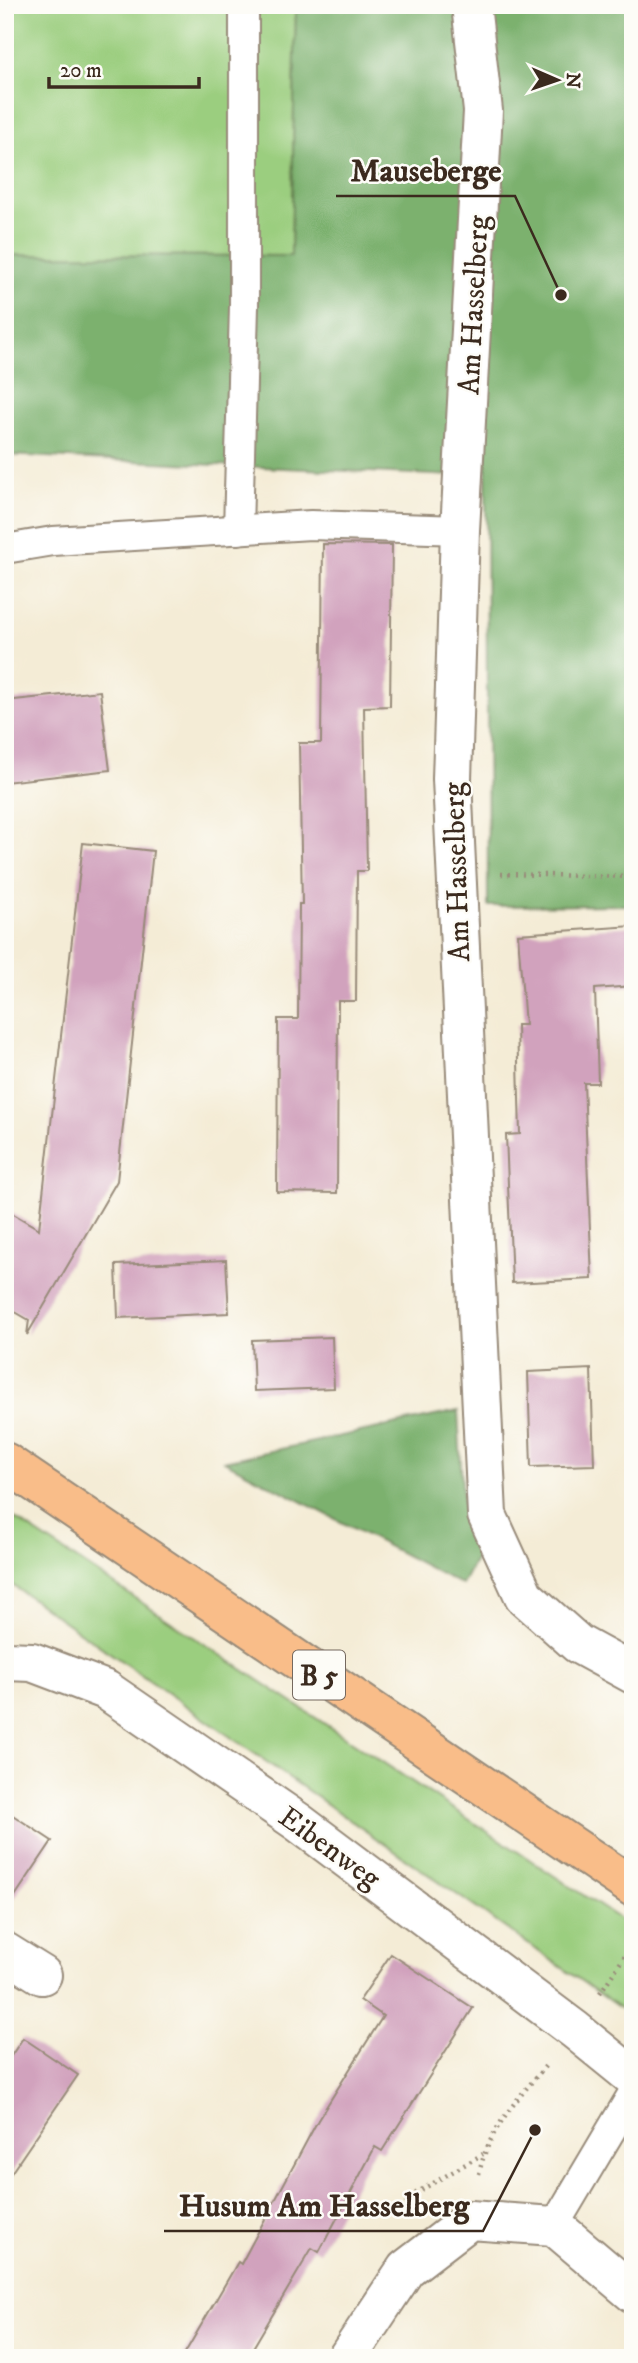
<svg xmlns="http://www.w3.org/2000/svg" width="638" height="2363" font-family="'IM FELL DW Pica',serif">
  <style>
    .green { fill: #9bce7f; stroke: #6b7c4e; stroke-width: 2 }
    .forest { fill: #7cb16e; stroke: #5c6e46; stroke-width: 2 }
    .building { fill: #d1a2bd }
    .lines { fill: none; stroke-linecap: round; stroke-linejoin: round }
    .service-casing { stroke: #988b7a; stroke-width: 32 }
    .minor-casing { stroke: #988b7a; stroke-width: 42 }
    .trunk-casing { stroke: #988b7a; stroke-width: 42 }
    .path { stroke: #988b7a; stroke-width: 4.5; stroke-dasharray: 2 5; stroke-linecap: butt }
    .service { stroke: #fff; stroke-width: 28 }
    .minor { stroke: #fff; stroke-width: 38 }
    .trunk { stroke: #f9bd89; stroke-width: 38 }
    .labels { text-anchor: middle; stroke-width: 5; stroke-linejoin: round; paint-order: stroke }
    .shield { fill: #fdfcf7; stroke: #75695f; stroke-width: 2 }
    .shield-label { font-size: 28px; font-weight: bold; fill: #3b2a1e }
    .street-label { font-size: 30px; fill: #3b2a1e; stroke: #fdfcf7 }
    .leader { fill: none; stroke: #3b2a1e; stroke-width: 2.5 }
    .callout-dot { fill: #3b2a1e; stroke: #fdfcf7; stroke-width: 2.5 }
    .callout-label { font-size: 32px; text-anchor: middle; font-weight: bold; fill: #3b2a1e; stroke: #fdfcf7; stroke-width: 5; stroke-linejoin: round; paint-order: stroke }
  </style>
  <rect width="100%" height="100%" fill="#fdfcf7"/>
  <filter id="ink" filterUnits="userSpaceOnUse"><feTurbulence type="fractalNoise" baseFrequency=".0143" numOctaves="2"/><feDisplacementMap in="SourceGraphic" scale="14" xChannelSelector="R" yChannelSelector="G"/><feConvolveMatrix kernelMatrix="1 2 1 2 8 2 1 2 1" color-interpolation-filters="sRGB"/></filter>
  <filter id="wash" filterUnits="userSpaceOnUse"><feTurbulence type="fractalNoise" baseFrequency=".00686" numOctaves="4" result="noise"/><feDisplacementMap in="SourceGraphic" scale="28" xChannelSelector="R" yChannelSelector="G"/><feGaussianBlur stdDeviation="1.57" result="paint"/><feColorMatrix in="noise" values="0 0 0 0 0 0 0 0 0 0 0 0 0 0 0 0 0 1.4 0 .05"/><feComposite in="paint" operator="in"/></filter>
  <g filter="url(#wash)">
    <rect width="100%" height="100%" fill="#f4ecd6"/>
    <g class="green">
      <polygon points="5,5 296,5 291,256 5,255"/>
      <polygon points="5,1512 633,1928 633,2017 5,1580"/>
    </g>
    <g class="forest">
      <polygon points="296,5 456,5 469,117 454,476 5,455 5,255 291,256"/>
      <polygon points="479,5 633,5 633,905 488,906 486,478 493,111"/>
      <polygon points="458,1411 463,1502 481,1548 462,1585 224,1461"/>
    </g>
    <g id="blocks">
      <g class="building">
        <polygon points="323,544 392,545 390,706 364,707 367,871 357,871 356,1001 338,1001 337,1193 277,1192 278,1019 298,1019 299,904 302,904 299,743 321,743"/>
        <polygon points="100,691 110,770 5,782 5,701"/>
        <polygon points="83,843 153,851 117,1181 27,1335 29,1320 5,1306 5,1209 39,1229"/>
        <polygon points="633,926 633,986 595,989 598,1083 584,1083 592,1279 512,1283 506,1135 520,1134 517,1025 525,1025 518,934"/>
        <polygon points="226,1260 229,1313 118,1318 116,1265"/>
        <polygon points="332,1337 334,1388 254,1391 252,1340"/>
        <polygon points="591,1369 594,1465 531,1467 528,1372"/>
        <polygon points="5,1810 52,1841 5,1911"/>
        <polygon points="391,1954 473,2008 382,2151 375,2147 319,2252 312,2248 247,2358 182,2358 238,2262 241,2264 318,2120 383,2016 360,2000"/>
        <polygon points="23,2038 78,2075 5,2182 5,2065"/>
      </g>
    </g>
  </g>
  <g filter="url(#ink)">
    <use href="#blocks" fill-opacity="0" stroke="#988b7a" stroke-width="2"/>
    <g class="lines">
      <defs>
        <g id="service">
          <polyline points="238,530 244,306 244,5"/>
          <polyline points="5,549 53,541 311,525 460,530"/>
          <polyline points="554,2226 633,2093"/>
        </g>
        <g id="minor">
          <polyline points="471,5 483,111 460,530 452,779 487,1515 524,1596 578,1644 633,1674"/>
          <polyline points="5,1661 32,1662 106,1690 298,1822 575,2030 633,2077"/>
          <polyline points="5,1952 42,1975"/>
          <polyline points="347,2358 406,2269 470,2220 554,2226 633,2293"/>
        </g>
        <polyline id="trunk" points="5,1462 633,1887"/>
      </defs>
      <use href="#service" class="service-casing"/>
      <use href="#minor" class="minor-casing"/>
      <use href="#trunk" class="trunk-casing"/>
      <g class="path">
        <polyline points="501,874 633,877"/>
        <polyline points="600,1993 633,1944"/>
        <path d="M479,2174c9,-45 39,-75 68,-110"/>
        <polyline points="398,2215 411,2196 483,2154"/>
      </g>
      <use href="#service" class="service"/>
      <use href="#minor" class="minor"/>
      <use href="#trunk" class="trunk"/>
    </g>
  </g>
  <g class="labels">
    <rect class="shield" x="293" y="1650.5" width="52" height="49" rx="5"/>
    <g class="shield-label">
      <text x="319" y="1685">B 5</text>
    </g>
    <g class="street-label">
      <text transform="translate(473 305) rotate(-87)" y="10">Am Hasselberg</text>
      <text transform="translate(456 872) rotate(-92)" y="10">Am Hasselberg</text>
      <text transform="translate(330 1847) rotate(36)" y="10">Eibenweg</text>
    </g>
  </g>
  <path class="leader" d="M561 295L515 196H336M535 2130L483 2231H164"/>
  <g class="callout-dot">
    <circle cx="561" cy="295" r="7"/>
    <circle cx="535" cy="2130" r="7"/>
  </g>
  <g class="callout-label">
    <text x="426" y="181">Mauseberge</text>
    <text x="324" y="2216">Husum Am Hasselberg</text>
  </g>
  <rect width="638" height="2363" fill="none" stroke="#fdfcf7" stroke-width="28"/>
  <g transform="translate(557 80) rotate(92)" stroke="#fdfcf7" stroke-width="5" paint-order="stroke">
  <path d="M0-5L12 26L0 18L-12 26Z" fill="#3b2a1e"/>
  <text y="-10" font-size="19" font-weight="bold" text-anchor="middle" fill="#3b2a1e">N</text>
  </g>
  <path d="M49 77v10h150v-10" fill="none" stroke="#3b2a1e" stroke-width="3.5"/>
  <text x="60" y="77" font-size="21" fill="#3b2a1e" stroke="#fdfcf7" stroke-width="5" paint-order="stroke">20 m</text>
</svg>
